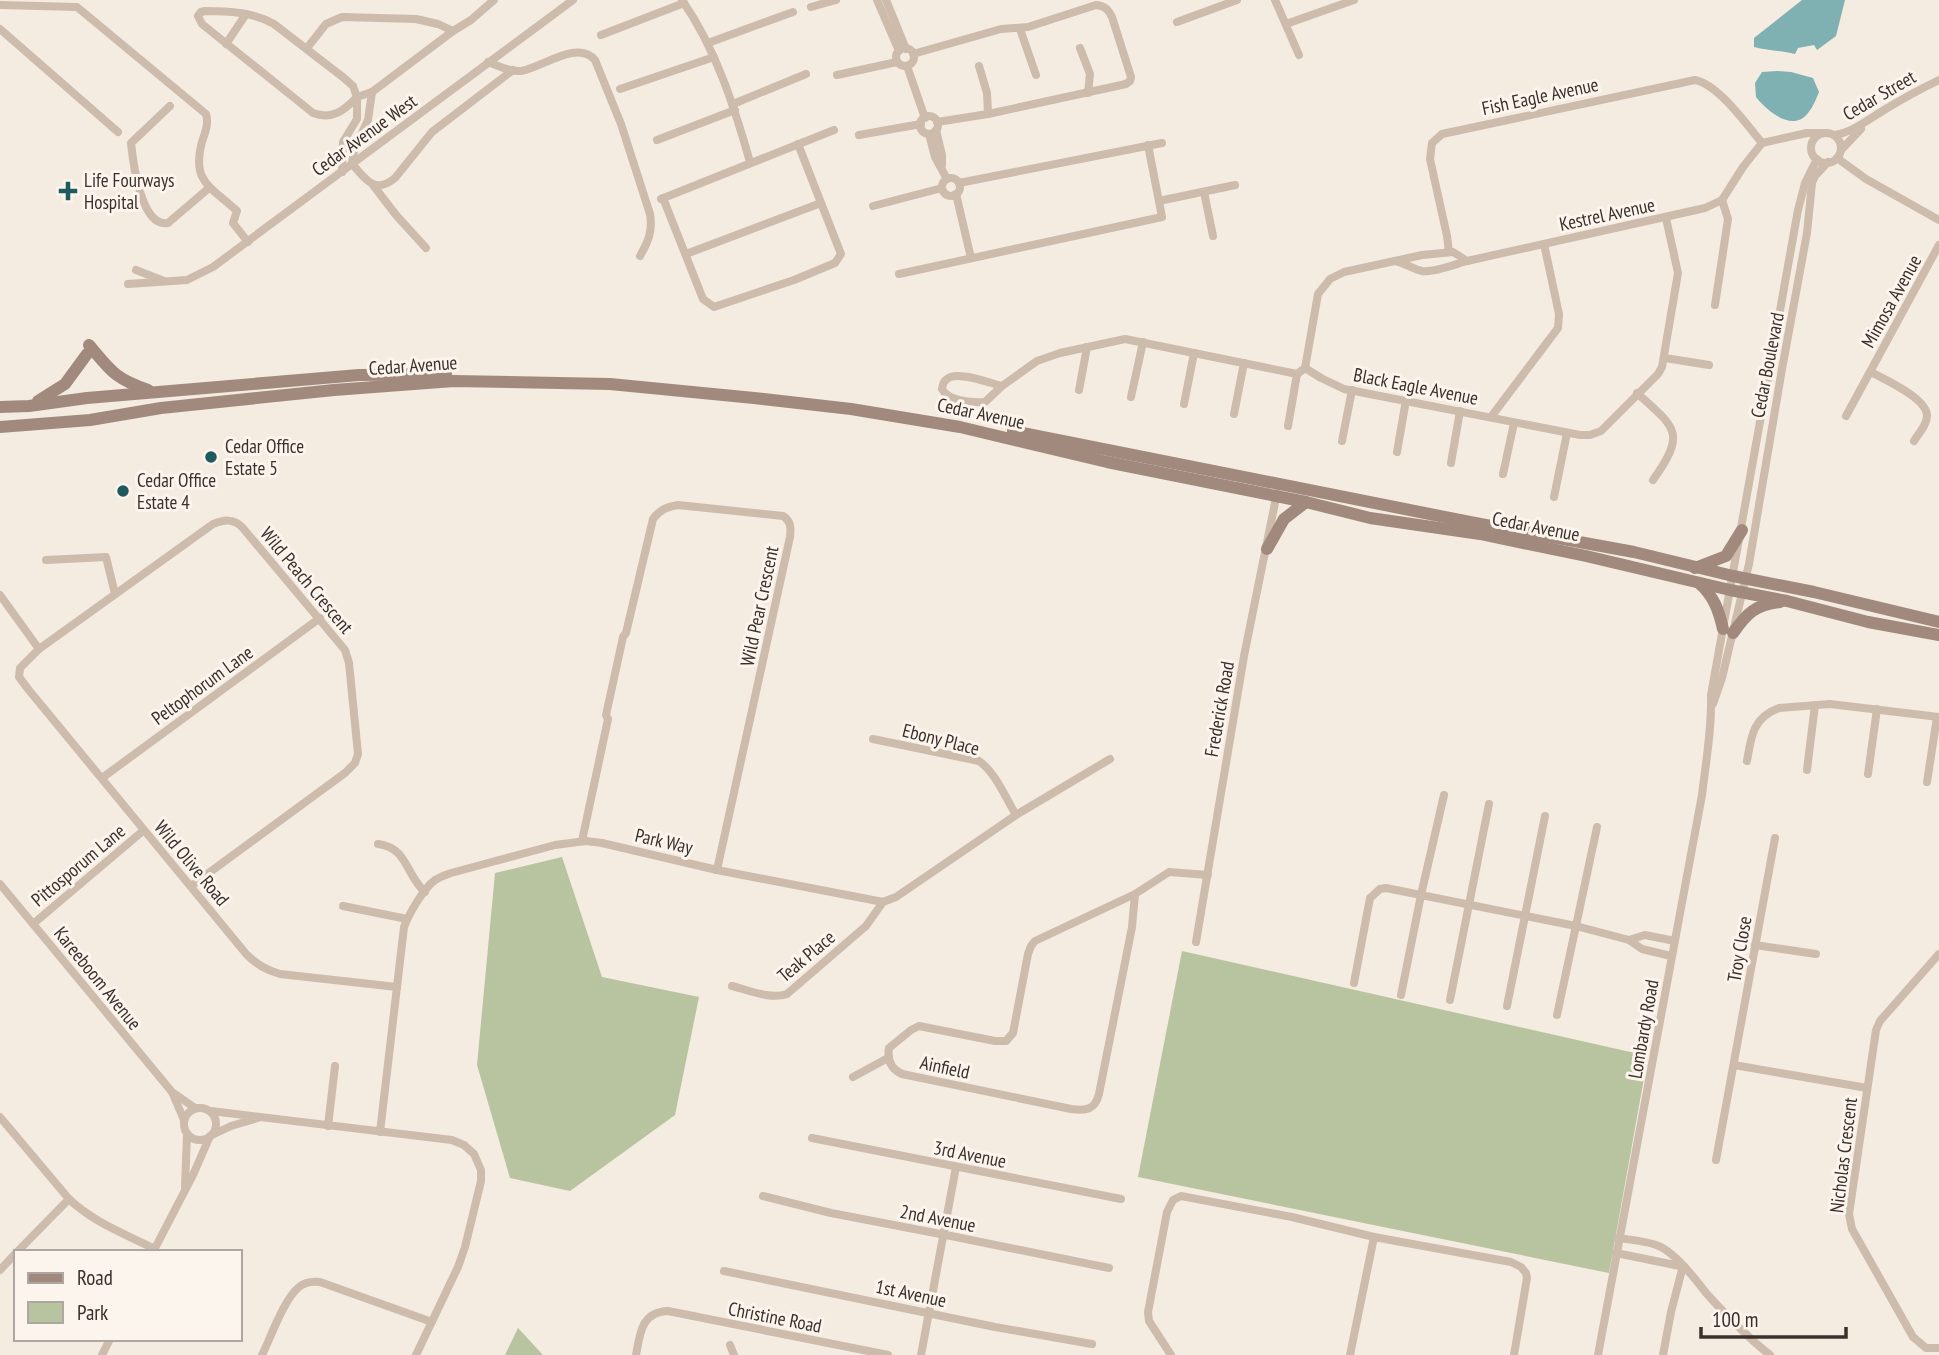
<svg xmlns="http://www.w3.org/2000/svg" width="1939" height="1355" font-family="'PT Sans Narrow',sans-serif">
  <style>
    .green { fill: #b8c4a0 }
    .water { fill: #7fb0b2 }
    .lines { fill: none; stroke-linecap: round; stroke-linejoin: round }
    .minor { stroke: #cdbbac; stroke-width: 8 }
    .secondary { stroke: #a18a7d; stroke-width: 12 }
    .poi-dot { fill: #1f5a5e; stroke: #fbf5ee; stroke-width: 2.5 }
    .labels { text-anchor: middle; stroke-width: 6; stroke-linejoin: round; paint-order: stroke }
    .street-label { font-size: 19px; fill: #3b302b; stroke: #fbf5ee }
    .poi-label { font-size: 19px; fill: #3b302b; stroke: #fbf5ee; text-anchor: start }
  </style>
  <rect width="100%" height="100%" fill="#f4ebe1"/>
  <g class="green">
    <polygon points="562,857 602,977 699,997 675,1115 570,1191 510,1178 477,1065 495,873"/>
    <polygon points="1182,951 1648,1056 1609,1273 1138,1177"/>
    <polygon points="518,1328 543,1355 505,1355"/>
  </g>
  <g class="water">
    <path d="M1802,0h43l-9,36 -19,14 -3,-5 -16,3 -3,6c-14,-4 -27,-3 -41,-7v-9z"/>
    <path d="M1777,71l14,1 22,6 6,14c-3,7 -6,15 -11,21 -15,20 -41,-2 -52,-16l-1,-14 7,-11z"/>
  </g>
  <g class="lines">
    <g class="minor">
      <path d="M682,0c34,49 52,106 68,162"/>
      <polyline points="877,0 899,51"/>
      <polyline points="886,0 906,49"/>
      <polyline points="1275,0 1299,55"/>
      <path d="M0,5l77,2 129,107c3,9 -1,19 -4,28 -11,41 10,45 35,69l-4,12 15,19"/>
      <polyline points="811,7 836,0"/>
      <path d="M205,11c23,0 48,1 69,13l70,54 9,8 4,11c-13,14 -25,23 -44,16l-111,-89 -4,-8 3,-4z"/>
      <polyline points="1177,22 1237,0"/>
      <polyline points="1286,24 1354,0"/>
      <polyline points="0,29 118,132"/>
      <polyline points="1020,29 1036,75"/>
      <polyline points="453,31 471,20 494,0"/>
      <polyline points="601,35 684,3"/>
      <polyline points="708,43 793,12"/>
      <polyline points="226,44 246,14"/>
      <polyline points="307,48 326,24 342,17 416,19 438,24 453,31 372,92 357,97 357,119 343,142 342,172"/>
      <polyline points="1080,48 1090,74 1088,93"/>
      <circle cx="905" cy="57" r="9"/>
      <path d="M913,54l88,-25 27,-2 68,-22c9,1 12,4 16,12l19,60 -1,4 -4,3 -138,30 -51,8"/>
      <path d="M488,62c10,4 22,10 33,9 21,-3 56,-32 74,-11l26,64 29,90c3,17 -2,28 -10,42"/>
      <polyline points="907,66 925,118"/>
      <polyline points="979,66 987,93 988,114"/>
      <polyline points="837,75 897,62"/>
      <polyline points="620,89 714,57"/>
      <path d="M372,92l-4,28 -14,30 -2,14c14,15 22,31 43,14l37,-46 81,-62"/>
      <polyline points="733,104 806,74"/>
      <path d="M170,106l-39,37c2,19 10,85 37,80l41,-35"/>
      <circle cx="929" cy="125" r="9"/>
      <polyline points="936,130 942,155 942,165"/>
      <circle cx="1826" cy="148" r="15"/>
      <polyline points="929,134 935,157 947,179"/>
      <polyline points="859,135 921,124"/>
      <path d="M1834,135c18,-2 35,-16 50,-25 18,-11 36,-21 55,-30"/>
      <polyline points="657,140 735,110"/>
      <polyline points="1841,150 1861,129"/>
      <polyline points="1837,158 1866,179 1939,220"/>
      <circle cx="951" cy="187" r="9"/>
      <polyline points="959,183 1162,143"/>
      <polyline points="373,185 396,215 426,248"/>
      <polyline points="1204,192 1213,236"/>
      <polyline points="956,194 971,258"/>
      <polyline points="663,198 703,299 714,307 794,280 835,263 841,254 798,144"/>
      <polyline points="661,199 834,130"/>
      <polyline points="1159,201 1235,185"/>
      <polyline points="873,206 942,188"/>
      <path d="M1449,252l-2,-16 -17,-77 2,-16 10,-9 253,-54c24,5 51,44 67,63"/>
      <polyline points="686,254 821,203"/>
      <path d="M1395,261c10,2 18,8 27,10 11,2 34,-7 45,-10l238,-53 17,-8 21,-33 19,-24 45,-10h15"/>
      <polyline points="136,270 164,281"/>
      <polyline points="899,274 1162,217 1148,145"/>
      <polyline points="128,284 187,280 213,267 573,0"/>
      <polyline points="1715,305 1728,219 1722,200"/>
      <polyline points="1665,358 1709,365"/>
      <polyline points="1305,368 1321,378 1344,389 1580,435 1590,435 1601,431 1658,374 1662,367 1678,273 1666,218"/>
      <polyline points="1305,368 1318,294 1330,279 1344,272 1422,255 1453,252 1467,261"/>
      <path d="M1871,372c14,8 56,26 56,44 0,9 -9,18 -13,25"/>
      <path d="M1002,386c-12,-3 -46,-16 -55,-7 -4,3 -4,5 -5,10 6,12 30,14 43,13l17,-16 35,-25 23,-8 65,-14 172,35 8,-6"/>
      <polyline points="1079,390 1087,347"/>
      <path d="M1637,393c40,36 49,40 16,87"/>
      <polyline points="1131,397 1143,342"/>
      <polyline points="1184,404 1194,353"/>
      <polyline points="1234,414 1244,363"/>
      <polyline points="1846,416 1939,245"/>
      <polyline points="1491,417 1558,328 1559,314 1544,244"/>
      <polyline points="1288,426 1297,374"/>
      <polyline points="1342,441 1352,390"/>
      <polyline points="1397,452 1406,400"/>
      <polyline points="1451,463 1460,411"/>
      <polyline points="1503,474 1514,423"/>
      <polyline points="1554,497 1567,433"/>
      <polyline points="46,560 106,557 115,594"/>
      <polyline points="0,595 39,649"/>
      <polyline points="1713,704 1722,678 1749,564 1782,369 1807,233 1812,183 1815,176 1828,162"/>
      <path d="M873,739l106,22c17,12 26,36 37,54"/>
      <path d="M1747,761c4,-24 6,-44 32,-53l51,-4 109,13"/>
      <polyline points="1807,770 1815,705"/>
      <polyline points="1868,774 1877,709"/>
      <polyline points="102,778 320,618"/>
      <polyline points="1927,782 1937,717"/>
      <path d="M582,841l26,-122 -2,-4 17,-78 3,-4 27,-114c6,-9 14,-12 25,-14l105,11c8,5 8,12 7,21l-73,333"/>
      <path d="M378,844c30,4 27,30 47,48"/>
      <polyline points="0,884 172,1092 184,1120"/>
      <path d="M191,886l154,-113 10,-10 3,-9 -9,-91 -4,-13 -103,-123c-9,-9 -18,-7 -29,-3l-174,125 -19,19 -1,9 9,12 219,266c11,10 19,15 33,19l117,13"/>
      <path d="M1135,894l-3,33 -33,167c-4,16 -13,17 -28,15l-169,-35c-11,-5 -15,-14 -13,-26l22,-18 8,-4 76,15h11l7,-8 15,-79 3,-8 4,-5 100,-47 34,-22 39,3"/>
      <polyline points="343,906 407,919"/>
      <polyline points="33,924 144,830"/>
      <polyline points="1629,940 1645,935 1675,941"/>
      <polyline points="1196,942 1244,656 1277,493"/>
      <polyline points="1755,945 1816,954"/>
      <polyline points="1939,954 1880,1021 1876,1030 1849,1214 1852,1229 1913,1337 1926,1348 1939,1348"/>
      <polyline points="1354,983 1370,898 1380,889 1386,888 1576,926 1629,940 1642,949 1671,956"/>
      <path d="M732,986c16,4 39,14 55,8l79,-68 17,-24"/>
      <polyline points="1401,995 1421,895 1444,795"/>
      <polyline points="1450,1000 1489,804"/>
      <polyline points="1507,1006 1545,816"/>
      <polyline points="1557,1015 1597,827"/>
      <polyline points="1734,1065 1867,1088"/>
      <polyline points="853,1077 888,1058"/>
      <polyline points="172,1092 195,1108"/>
      <circle cx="200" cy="1124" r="16"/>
      <polyline points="211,1111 452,1140 464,1145 474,1154 481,1170 481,1181 465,1247 458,1267 416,1355"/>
      <path d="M0,1117l69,82c24,23 56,35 86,50"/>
      <polyline points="328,1126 335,1066"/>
      <path d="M380,1132l24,-205c5,-13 19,-38 31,-47 5,-3 10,-5 16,-7l104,-28 31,-4 16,2 115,27 166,32 13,-5 120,-82 94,-56"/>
      <polyline points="212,1135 231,1126 258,1118"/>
      <polyline points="812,1138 1121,1199"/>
      <polyline points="1716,1160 1775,838"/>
      <polyline points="185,1187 187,1134"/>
      <polyline points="763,1196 831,1213 956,1237 1109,1268"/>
      <path d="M1618,1238c14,2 31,3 43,9 17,9 34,32 46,47 20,22 40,43 63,61"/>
      <polyline points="17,1252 69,1199"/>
      <polyline points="153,1252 193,1175 210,1136"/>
      <polyline points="1616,1253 1680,1266"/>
      <polyline points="0,1270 16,1253"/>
      <polyline points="724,1271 995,1327 1092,1344"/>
      <polyline points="730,1345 734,1355"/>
      <polyline points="102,1355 110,1339"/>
      <path d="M262,1355c9,-18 22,-56 37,-68 6,-5 13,-6 21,-5l112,40"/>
      <path d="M636,1355c4,-21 5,-43 32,-44l220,44"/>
      <polyline points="921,1355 956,1167"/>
      <polyline points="1171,1355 1149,1321 1148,1312 1167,1212 1173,1200 1181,1196 1292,1217 1374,1237 1511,1262 1521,1267 1526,1273 1527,1278 1514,1355"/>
      <polyline points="1350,1355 1374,1237"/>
      <path d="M1598,1355c34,-187 70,-373 104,-560 4,-34 10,-67 9,-100l87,-485 7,-27 12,-24"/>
      <polyline points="1663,1355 1671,1312 1683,1266"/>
    </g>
    <g class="secondary">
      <path d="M89,345c22,26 25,33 59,45"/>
      <polyline points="38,401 65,384 87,354"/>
      <polyline points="0,407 29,406 87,398 359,375 446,374"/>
      <polyline points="0,427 90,420 161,408 334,390 454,381 610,384 754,398 851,409 960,427 1107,462 1306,502 1370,518 1480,534 1586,556 1730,590 1787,601 1868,622 1939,635"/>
      <polyline points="1013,431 1475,523 1634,552 1733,576 1814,592 1939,622"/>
      <polyline points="1267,549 1284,519 1306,502"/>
      <polyline points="1695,568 1726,556 1742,530"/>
      <path d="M1699,583c15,13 20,28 24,46"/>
      <path d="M1733,633c14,-20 22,-28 47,-31"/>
    </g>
  </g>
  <g class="poi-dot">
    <path d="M64.5 180.5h7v7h7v7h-7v7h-7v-7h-7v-7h7z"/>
    <circle cx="211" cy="457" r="7"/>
    <circle cx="123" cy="491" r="7"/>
  </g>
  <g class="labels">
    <g class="street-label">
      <text transform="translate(1879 95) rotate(-30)" y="7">Cedar Street</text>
      <text transform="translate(1540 96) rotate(-12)" y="7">Fish Eagle Avenue</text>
      <text transform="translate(364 135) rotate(-36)" y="7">Cedar Avenue West</text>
      <text transform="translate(1607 214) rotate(-12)" y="7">Kestrel Avenue</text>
      <text transform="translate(1891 301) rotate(-61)" y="7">Mimosa Avenue</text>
      <text transform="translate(413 365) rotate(-4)" y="7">Cedar Avenue</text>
      <text transform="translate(1767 365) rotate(-79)" y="7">Cedar Boulevard</text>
      <text transform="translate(1416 386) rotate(11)" y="7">Black Eagle Avenue</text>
      <text transform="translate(981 413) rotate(12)" y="7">Cedar Avenue</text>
      <text transform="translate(1536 526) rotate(11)" y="7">Cedar Avenue</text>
      <text transform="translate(307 580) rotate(50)" y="7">Wild Peach Crescent</text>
      <text transform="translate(759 606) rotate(-78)" y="7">Wild Pear Crescent</text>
      <text transform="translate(202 685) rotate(-36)" y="7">Peltophorum Lane</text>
      <text transform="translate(1219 709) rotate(-80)" y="7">Frederick Road</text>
      <text transform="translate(941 739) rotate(14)" y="7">Ebony Place</text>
      <text transform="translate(664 841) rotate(13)" y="7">Park Way</text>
      <text transform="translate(192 863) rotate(50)" y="7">Wild Olive Road</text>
      <text transform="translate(78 865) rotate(-40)" y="7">Pittosporum Lane</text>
      <text transform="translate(1739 949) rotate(-80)" y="7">Troy Close</text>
      <text transform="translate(806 956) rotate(-40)" y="7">Teak Place</text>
      <text transform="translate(98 978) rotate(51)" y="7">Kareeboom Avenue</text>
      <text transform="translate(1643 1029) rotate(-80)" y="7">Lombardy Road</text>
      <text transform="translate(945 1067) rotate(12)" y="7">Ainfield</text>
      <text transform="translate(970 1154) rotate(11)" y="7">3rd Avenue</text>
      <text transform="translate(1843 1155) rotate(-83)" y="7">Nicholas Crescent</text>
      <text transform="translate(938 1218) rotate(11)" y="7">2nd Avenue</text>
      <text transform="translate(911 1293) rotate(12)" y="7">1st Avenue</text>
      <text transform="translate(775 1317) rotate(11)" y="7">Christine Road</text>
    </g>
    <g class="poi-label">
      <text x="84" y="187">Life Fourways<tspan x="84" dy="22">Hospital</tspan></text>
      <text x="225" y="453">Cedar Office<tspan x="225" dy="22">Estate 5</tspan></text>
      <text x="137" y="487">Cedar Office<tspan x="137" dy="22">Estate 4</tspan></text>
    </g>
  </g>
  <rect x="14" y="1250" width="228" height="91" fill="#fbf5ee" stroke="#aea6a0" stroke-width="2"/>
  <rect x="28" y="1273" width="35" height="10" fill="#a18a7d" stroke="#aea6a0" stroke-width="2"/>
  <text x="77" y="1285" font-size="21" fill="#3b302b">Road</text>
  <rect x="28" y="1302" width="35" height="21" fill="#b8c4a0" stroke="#aea6a0" stroke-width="2"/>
  <text x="77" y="1320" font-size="21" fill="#3b302b">Park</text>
  <path d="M1701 1327v10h145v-10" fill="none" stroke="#3b302b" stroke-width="3.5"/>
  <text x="1712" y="1327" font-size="21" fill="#3b302b" stroke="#fbf5ee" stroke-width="5" paint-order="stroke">100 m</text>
</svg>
